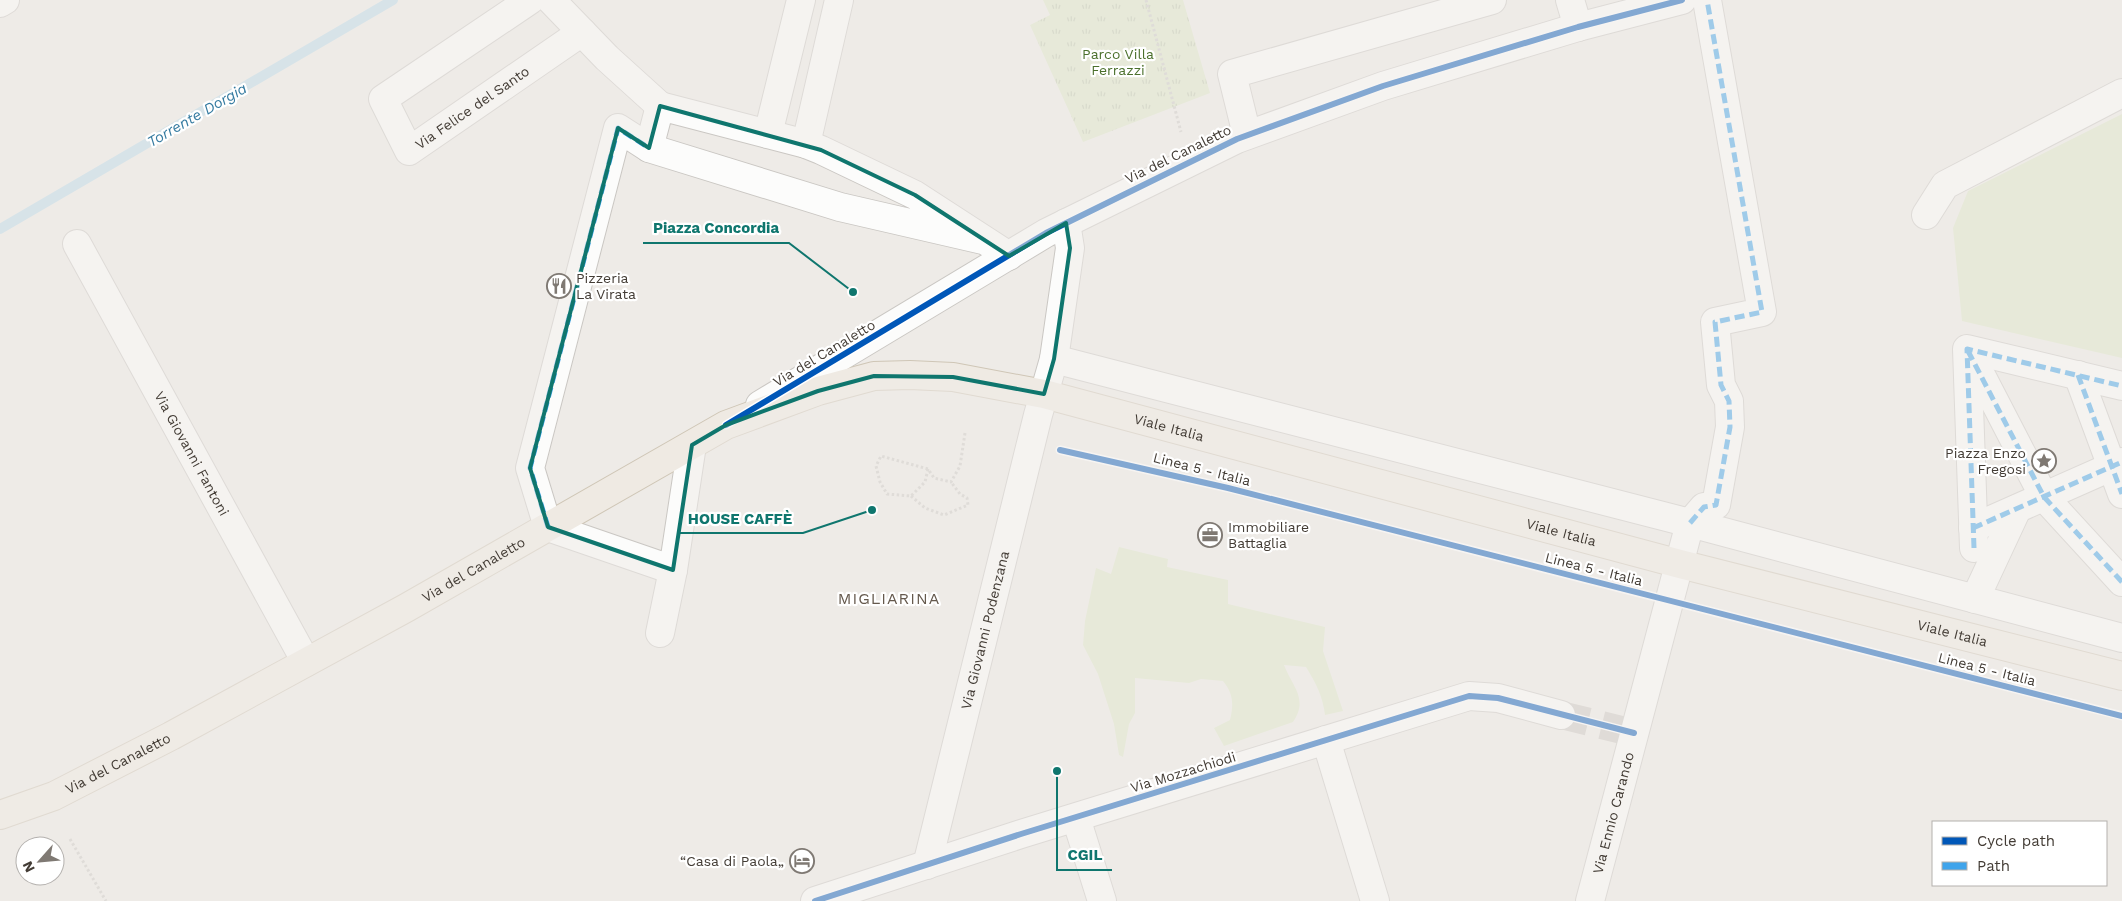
<svg xmlns="http://www.w3.org/2000/svg" width="2122" height="901" font-family="'Work Sans',sans-serif">
  <style>
    .grass { fill: #dde7c8 }
    .park { fill: url(#park-tufts) }
    .lines { fill: none; stroke-linecap: round; stroke-linejoin: round }
    .stream { stroke: #badae9; stroke-width: 10 }
    .minor-tunnel { stroke: #ccc8c3; stroke-width: 28; stroke-dasharray: 28 14; stroke-linecap: butt }
    .minor-casing { stroke: #cac7c3; stroke-width: 30 }
    .major-casing { stroke: #cfc6b6; stroke-width: 30 }
    .path { stroke: #cccac6; stroke-width: 3; stroke-dasharray: 2.5 2.5; stroke-linecap: butt }
    .minor { stroke: #fcfcfb; stroke-width: 28 }
    .major { stroke: #efeae3; stroke-width: 28 }
    .quiet { stroke: #3fa4eb; stroke-width: 5; stroke-dasharray: 10 5; stroke-linecap: butt }
    .cycleway-casing { stroke: #fff; stroke-width: 9 }
    .cycleway { stroke: #0057b8; stroke-width: 6 }
    .marked { fill: none; stroke: #0f766e; stroke-width: 4; stroke-linejoin: round }
    .labels { text-anchor: middle; stroke-width: 4.5; stroke-linejoin: round; paint-order: stroke }
    .park-label { font-size: 14px; fill: #4b702c; stroke: #fff }
    .street-label { font-size: 14px; fill: #433c35; stroke: #fff }
    .poi-label { font-size: 14px; fill: #433c35; stroke: #fff; text-anchor: start }
    .water-label { font-size: 15px; font-style: italic; fill: #347aa0; stroke: #fff }
    .quarter-label { font-size: 16px; letter-spacing: 1px; fill: #65594d; stroke: #fff }
    .leader { fill: none; stroke: #0f766e; stroke-width: 2 }
    .callout-dot { fill: #0f766e; stroke: #fff; stroke-width: 2 }
    .callout-label { font-size: 15px; text-anchor: middle; font-weight: bold; fill: #0f766e; stroke: #fff; stroke-width: 4.5; stroke-linejoin: round; paint-order: stroke }
  </style>
  <defs>
    <pattern id="park-tufts" width="24" height="20" patternUnits="userSpaceOnUse" patternTransform="scale(1.25)"><rect width="24" height="20" fill="#dde7c8"/><path d="M3 7l-1-3M5 7V3M7 7l1-3M15 17l-1-3M17 17v-4M19 17l1-3" fill="none" stroke="#bfc7ac"/></pattern>
  </defs>
  <rect width="100%" height="100%" fill="#eeebe7"/>
  <g class="grass">
    <polygon points="2122,114 2122,358 1962,321 1953,228 1968,191"/>
    <path d="M1119,547l49,12 -1,8 61,13v24l97,23 -2,24 20,60 -18,4c-2,-18 -9,-32 -19,-48l-22,-2c8,21 25,34 9,57l-69,24 -10,-18 16,-8c4,-16 3,-27 -7,-39l-22,-2 -12,4 -54,-5v35l-6,11 -6,33 -4,-2 -5,-31 -16,-50 -15,-29 2,-24 11,-53 15,6z"/>
  </g>
  <polygon class="park" points="1043,0 1183,0 1210,93 1083,142 1030,25 1050,15"/>
  <g class="lines">
    <polyline class="stream" points="0,229 393,0"/>
    <polyline class="minor-tunnel" points="1561,715 1634,733"/>
    <defs>
      <g id="minor">
        <path id="s1" d="M530,0l-147,99 26,52 173,-119"/>
        <polyline points="551,0 607,58 660,106"/>
        <polyline points="1570,0 1578,27"/>
        <polyline points="0,3 5,0"/>
        <polyline points="768,134 801,0"/>
        <polyline points="1247,135 1232,74 1492,0"/>
        <polyline points="806,144 839,0"/>
        <polyline points="649,148 618,128 530,468 548,527 673,570 692,445"/>
        <polyline points="1926,215 1945,185 2122,93"/>
        <polyline points="983,240 840,207 649,148 660,106 806,144 821,150 915,195 1009,256"/>
        <path id="s2" d="M77,244l229,418"/>
        <polyline points="1970,354 2044,497 2122,582"/>
        <polyline points="1054,359 1690,523 2122,638"/>
        <polyline points="2078,375 2122,494"/>
        <polyline points="760,405 1046,233 1237,139 1383,86 1578,27 1682,0"/>
        <polyline points="1973,528 2122,462"/>
        <polyline points="1974,548 1967,349 2122,386"/>
        <polyline points="1975,599 2017,509"/>
        <polyline points="660,633 673,570"/>
        <polyline points="1326,740 1375,901"/>
        <polyline points="1076,818 1102,901"/>
        <path id="s3" d="M927,865l111,-450 16,-56 16,-111 -4,-25"/>
        <polyline points="815,901 1021,834 1469,696 1498,698 1561,715"/>
        <path id="s4" d="M1590,901l100,-378 14,-16 12,-2 14,-78 -1,-26 -8,-16 -6,-63 47,-10 -55,-312"/>
      </g>
      <g id="major">
        <path id="s5" d="M0,815l54,-19 117,-60 235,-128 320,-183 92,-34 56,-15 36,-1 43,2 91,17 636,170 442,112"/>
      </g>
    </defs>
    <use href="#minor" class="minor-casing"/>
    <use href="#major" class="major-casing"/>
    <g class="path">
      <polyline points="1146,0 1181,132"/>
      <polyline points="928,469 925,482 911,496 887,494 880,482 876,466 881,456 928,469 934,478 951,482 960,466 965,433"/>
      <polyline points="911,496 925,508 944,515 968,505 967,498 960,494 951,482"/>
      <polyline points="70,839 106,901"/>
    </g>
    <use href="#minor" class="minor"/>
    <use href="#major" class="major"/>
    <g class="quiet">
      <polyline points="1968,351 2044,497 2122,582"/>
      <polyline points="2078,375 2122,494"/>
      <polyline points="1690,523 1704,507 1716,505 1730,427 1729,401 1721,385 1715,322 1762,312 1707,0"/>
      <polyline points="548,527 530,468 618,128 649,148"/>
      <polyline points="1973,528 2122,462"/>
      <polyline points="1974,548 1967,349 2122,386"/>
    </g>
    <defs>
      <g id="cycleway">
        <polyline points="726,425 1046,233 1237,139 1383,86 1578,27 1682,0"/>
        <polyline points="1060,450 1228,488 2122,716"/>
        <polyline points="815,901 1021,834 1469,696 1498,698 1634,733"/>
      </g>
    </defs>
    <use href="#cycleway" class="cycleway-casing"/>
    <use href="#cycleway" class="cycleway"/>
  </g>
  <path d="M0 0H2122V901H0ZM660,106l161,44 94,45 94,61 57,-33 4,25 -16,111 -10,35 -91,-17 -79,-1 -56,15 -92,34 -34,20 -19,125 -125,-43 -18,-59 88,-340 31,20z" fill="#eeebe7" fill-opacity=".55" fill-rule="evenodd"/>
  <path class="marked" d="M660,106l161,44 94,45 94,61 57,-33 4,25 -16,111 -10,35 -91,-17 -79,-1 -56,15 -92,34 -34,20 -19,125 -125,-43 -18,-59 88,-340 31,20z"/>
  <defs>
    <symbol id="restaurant-ring" viewBox="-11 -11 22 22"><circle r="9.5" fill="#fff" stroke="#7f7973" stroke-width="1.5"/><path d="M-5-6h1v4h1v-4h1v4h1v-4h1v5L-1.5 .5V6h-2V.5L-5-1ZM5-6V6H3V1.5H1.5Q1.5-4 5-6Z" fill="#7f7973"/></symbol>
    <symbol id="sight-ring" viewBox="-11 -11 22 22"><circle r="9.5" fill="#fff" stroke="#7f7973" stroke-width="1.5"/><path d="M0-6L1.8-2.2L6-1.7L2.9 1.2L3.7 5.4L0 3.3L-3.7 5.4L-2.9 1.2L-6-1.7L-1.8-2.2Z" fill="#7f7973"/></symbol>
    <symbol id="office-ring" viewBox="-11 -11 22 22"><circle r="9.5" fill="#fff" stroke="#7f7973" stroke-width="1.5"/><path d="M-6-3h4V-5.5h4V-3h4V5H-6ZM-1-4.5V-3h2v-1.5ZM-6 0V1H6V0Z" fill="#7f7973"/></symbol>
    <symbol id="hotel-ring" viewBox="-11 -11 22 22"><circle r="9.5" fill="#fff" stroke="#7f7973" stroke-width="1.5"/><path d="M-6-4.5h1.5V1H6V5H4.5V3h-9V5H-6ZM-4 0a1.8 1.8 0 1 1 3.6 0ZM.5 0V-2.5h3Q6-2.5 6 0Z" fill="#7f7973"/></symbol>
  </defs>
  <g fill-rule="evenodd">
    <use href="#restaurant-ring" x="545" y="272" width="28" height="28"/>
    <use href="#sight-ring" x="2030" y="447" width="28" height="28"/>
    <use href="#office-ring" x="1196" y="521" width="28" height="28"/>
    <use href="#hotel-ring" x="788" y="847" width="28" height="28"/>
  </g>
  <g class="labels">
    <g class="park-label">
      <text x="1118" y="59">Parco Villa<tspan x="1118" dy="16">Ferrazzi</tspan></text>
    </g>
    <g class="street-label">
      <text dy="5" stroke="none"><textPath href="#s1" startOffset="312">Via Felice del Santo</textPath></text>
      <text transform="translate(1178 154) rotate(-26)" y="5">Via del Canaletto</text>
      <text transform="translate(824 353) rotate(-31)" y="5">Via del Canaletto</text>
      <text dy="5" stroke="none"><textPath href="#s5" startOffset="1282">Viale Italia</textPath></text>
      <text dy="5" stroke="none"><textPath href="#s2" startOffset="239">Via Giovanni Fantoni</textPath></text>
      <text transform="translate(1202 469) rotate(14)" y="5">Linea 5 - Italia</text>
      <text dy="5" stroke="none"><textPath href="#s5" startOffset="1688">Viale Italia</textPath></text>
      <text dy="5" stroke="none"><textPath href="#s5" startOffset="534">Via del Canaletto</textPath></text>
      <text transform="translate(1594 569) rotate(14)" y="5">Linea 5 - Italia</text>
      <text dy="5" stroke="none"><textPath href="#s3" startOffset="242">Via Giovanni Podenzana</textPath></text>
      <text dy="5" stroke="none"><textPath href="#s5" startOffset="2092">Viale Italia</textPath></text>
      <text transform="translate(1987 669) rotate(14)" y="5">Linea 5 - Italia</text>
      <text dy="5" stroke="none"><textPath href="#s5" startOffset="129">Via del Canaletto</textPath></text>
      <text transform="translate(1183 772) rotate(-17)" y="5">Via Mozzachiodi</text>
      <text dy="5" stroke="none"><textPath href="#s4" startOffset="91">Via Ennio Carando</textPath></text>
    </g>
    <g class="poi-label">
      <text x="576" y="283">Pizzeria<tspan x="576" dy="16">La Virata</tspan></text>
      <text x="2026" y="458" text-anchor="end">Piazza Enzo<tspan x="2026" dy="16">Fregosi</tspan></text>
      <text x="1228" y="532">Immobiliare<tspan x="1228" dy="16">Battaglia</tspan></text>
      <text x="784" y="866" text-anchor="end">“Casa di Paola„</text>
    </g>
    <g class="water-label">
      <text transform="translate(197 115) rotate(-30)" y="5">Torrente Dorgia</text>
    </g>
    <g class="quarter-label">
      <text x="889" y="604">MIGLIARINA</text>
    </g>
  </g>
  <path class="leader" d="M853 292L789 243H643M872 510L803 533H678M1057 771L1057 870H1112"/>
  <g class="callout-dot">
    <circle cx="853" cy="292" r="5"/>
    <circle cx="872" cy="510" r="5"/>
    <circle cx="1057" cy="771" r="5"/>
  </g>
  <g class="callout-label">
    <text x="716" y="233">Piazza Concordia</text>
    <text x="740" y="524">HOUSE CAFFÈ</text>
    <text x="1085" y="860">CGIL</text>
  </g>
  <rect x="1932" y="821" width="175" height="65" fill="#ffffff" stroke="#b4b1ae"/>
  <rect x="1942" y="837" width="25" height="8" fill="#0057b8" stroke="#b4b1ae"/>
  <text x="1977" y="846" font-size="15" fill="#433c35">Cycle path</text>
  <rect x="1942" y="862" width="25" height="8" fill="#3fa4eb" stroke="#b4b1ae"/>
  <text x="1977" y="871" font-size="15" fill="#433c35">Path</text>
  <g transform="translate(40 861) rotate(243)"><circle r="24" fill="#ffffff" stroke="#b4b1ae"/>
  <path d="M0-4L9 19L0 12L-9 19Z" fill="#7f7973"/>
  <text y="-8" font-size="14" font-weight="bold" text-anchor="middle" fill="#433c35">N</text>
  </g>
</svg>
